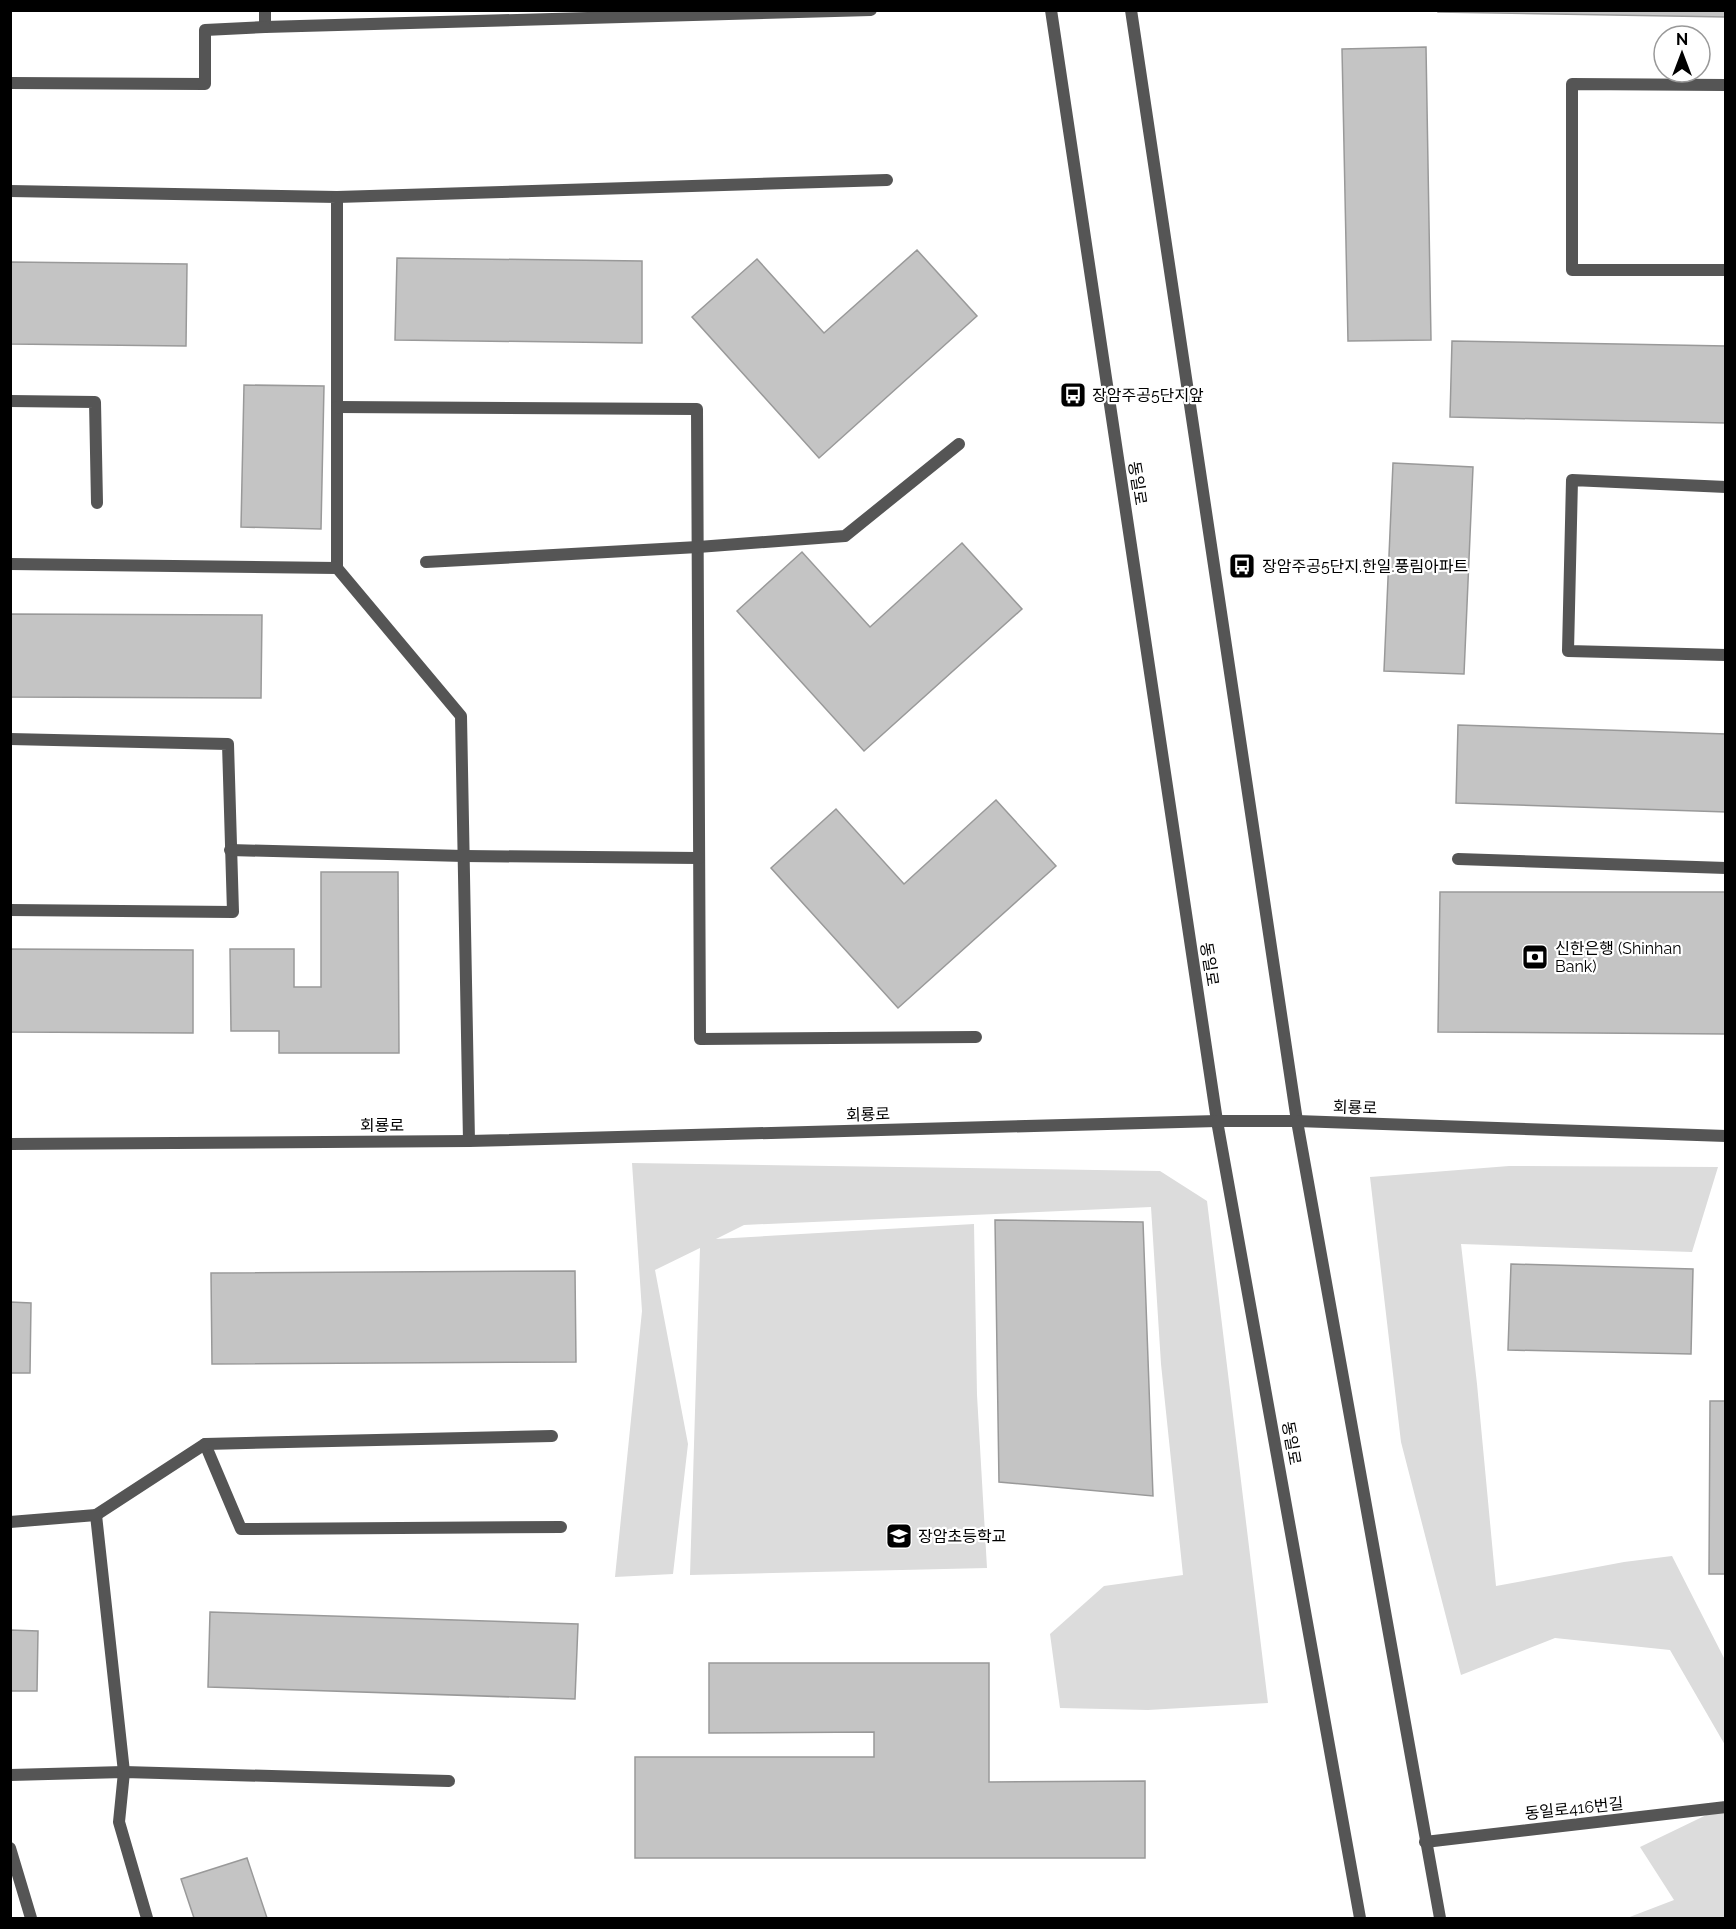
<svg xmlns="http://www.w3.org/2000/svg" width="1736" height="1929" font-family="Raleway,'Noto Sans KR',sans-serif">
  <style>
    .green { fill: #dcdcdc }
    .building { fill: #c4c4c4; stroke: #999; stroke-width: 1.5 }
    .lines { fill: none; stroke-linecap: round; stroke-linejoin: round }
    .service { stroke: #555; stroke-width: 12 }
    .minor { stroke: #555; stroke-width: 12 }
    .tertiary { stroke: #555; stroke-width: 12 }
    .labels { text-anchor: middle; stroke-width: 4.5; stroke-linejoin: round; paint-order: stroke }
    .poi-label { font-size: 16px; fill: #000; stroke: #fff; text-anchor: start }
    .street-label { font-size: 16px; fill: #000; stroke: #fff }
  </style>
  <rect width="100%" height="100%" fill="#fff"/>
  <g class="green">
    <polygon points="632,1163 1160,1171 1207,1201 1268,1703 1148,1710 1060,1708 1050,1634 1104,1586 1183,1575 1161,1364 1151,1207 744,1225 716,1239 974,1224 977,1395 987,1568 690,1575 700,1248 655,1270 688,1444 673,1574 615,1577 642,1311"/>
    <polygon points="1509,1166 1718,1167 1692,1252 1461,1244 1477,1384 1496,1586 1624,1562 1672,1556 1725,1660 1725,1745 1670,1650 1555,1638 1461,1675 1401,1442 1370,1177"/>
    <polygon points="1725,1806 1725,1918 1627,1918 1674,1900 1640,1847"/>
  </g>
  <g class="building">
    <polygon points="1438,10 1726,10 1726,17 1438,12"/>
    <polygon points="1426,47 1431,340 1348,341 1342,49"/>
    <polygon points="917,250 977,316 819,458 692,317 757,259 824,333"/>
    <polygon points="397,258 642,261 642,343 395,340"/>
    <polygon points="10,262 187,264 186,346 10,344"/>
    <polygon points="1452,341 1726,346 1726,423 1450,417"/>
    <polygon points="244,385 324,386 321,529 241,527"/>
    <polygon points="1393,463 1473,467 1464,674 1384,671"/>
    <polygon points="962,543 1022,609 864,751 737,611 802,552 870,627"/>
    <polygon points="10,614 262,615 261,698 10,697"/>
    <polygon points="1458,725 1726,734 1726,812 1456,803"/>
    <polygon points="996,800 1056,866 898,1008 771,868 836,809 904,884"/>
    <polygon points="321,872 398,872 399,1053 279,1053 279,1031 231,1031 230,949 294,949 294,987 321,987"/>
    <polygon points="1440,892 1726,892 1726,1034 1438,1032"/>
    <polygon points="10,949 193,950 193,1033 10,1032"/>
    <polygon points="995,1220 1143,1222 1153,1496 999,1482"/>
    <polygon points="1511,1264 1693,1269 1691,1354 1508,1350"/>
    <polygon points="575,1271 576,1362 212,1364 211,1273"/>
    <polygon points="10,1302 31,1303 30,1373 10,1373"/>
    <polygon points="1710,1401 1726,1401 1726,1574 1709,1574"/>
    <polygon points="210,1612 578,1624 575,1699 208,1687"/>
    <polygon points="10,1630 38,1631 37,1691 10,1691"/>
    <polygon points="709,1663 989,1663 989,1782 1145,1781 1145,1858 635,1858 635,1757 874,1757 874,1732 709,1733"/>
    <polygon points="247,1858 267,1918 194,1918 181,1879"/>
  </g>
  <g class="lines">
    <g class="service">
      <polyline points="265,10 265,27 871,10"/>
      <polyline points="10,83 205,84 205,30 265,27"/>
      <polyline points="1726,85 1572,84 1572,270 1726,270"/>
      <polyline points="10,191 337,197 337,568"/>
      <polyline points="337,197 887,180"/>
      <polyline points="10,401 95,402 97,503"/>
      <polyline points="337,407 697,409 700,1039 976,1037"/>
      <polyline points="1726,487 1572,480 1568,651 1726,655"/>
      <polyline points="426,562 698,547 845,536 959,444"/>
      <polyline points="10,564 337,568 461,716 469,1141"/>
      <polyline points="10,739 228,744 233,912 10,910"/>
      <polyline points="230,850 464,856 699,858"/>
      <polyline points="1458,859 1726,868"/>
      <polyline points="205,1444 241,1529 561,1527"/>
      <polyline points="96,1515 205,1444 552,1436"/>
      <polyline points="10,1775 124,1772 449,1781"/>
      <polyline points="10,1848 31,1918"/>
    </g>
    <g class="minor">
      <polyline points="10,1522 96,1515 124,1772 119,1822 147,1918"/>
      <polyline points="1425,1842 1726,1807"/>
    </g>
    <g class="tertiary">
      <polyline points="1051,10 1217,1121 1360,1918"/>
      <polyline points="1131,10 1297,1121 1440,1918"/>
      <polyline points="10,1144 469,1141 1217,1121 1297,1121 1726,1136"/>
    </g>
  </g>
  <defs>
    <symbol id="bus-square" viewBox="-11 -11 22 22"><rect x="-9" y="-9" width="18" height="18" rx="4" fill="#000" stroke="#fff"/><path d="M-5-6H5V4H4V6H2V4H-2V6H-4V4H-5ZM-3.5-4V0h7V-4ZM-3.5 1.2v1.5H-2V1.2ZM2 1.2v1.5H3.5V1.2Z" fill="#fff"/></symbol>
    <symbol id="bank-square" viewBox="-11 -11 22 22"><rect x="-9" y="-9" width="18" height="18" rx="4" fill="#000" stroke="#fff"/><path d="M-6-4H6V4H-6ZM0-2.3a2.3 2.3 0 1 0 0 4.6a2.3 2.3 0 1 0 0-4.6Z" fill="#fff"/></symbol>
    <symbol id="school-square" viewBox="-11 -11 22 22"><rect x="-9" y="-9" width="18" height="18" rx="4" fill="#000" stroke="#fff"/><path d="M0-5L7-2L0 1L-7-2ZM-4 1L0 2.5L4 1V4Q0 6-4 4Z" fill="#fff"/></symbol>
  </defs>
  <g fill-rule="evenodd">
    <use href="#bus-square" x="1058" y="380" width="30" height="30"/>
    <use href="#bus-square" x="1227" y="551" width="30" height="30"/>
    <use href="#bank-square" x="1520" y="942" width="30" height="30"/>
    <use href="#school-square" x="884" y="1521" width="30" height="30"/>
  </g>
  <g class="labels">
    <g class="poi-label">
      <text x="1092" y="401">장암주공5단지앞</text>
      <text x="1262" y="572">장암주공5단지.한일.풍림아파트</text>
      <text x="1555" y="954">신한은행 (Shinhan<tspan x="1555" dy="18">Bank)</tspan></text>
      <text x="918" y="1542">장암초등학교</text>
    </g>
    <g class="street-label">
      <text transform="translate(1138 483) rotate(81)" y="6">동일로</text>
      <text transform="translate(1210 964) rotate(81)" y="6">동일로</text>
      <text transform="translate(1355 1107) rotate(2)" y="6">회룡로</text>
      <text transform="translate(868 1114) rotate(-2)" y="6">회룡로</text>
      <text x="382" y="1131">회룡로</text>
      <text transform="translate(1292 1443) rotate(80)" y="6">동일로</text>
      <text transform="translate(1574 1808) rotate(-6)" y="6">동일로416번길</text>
    </g>
  </g>
  <rect width="1736" height="1929" fill="none" stroke="#000000" stroke-width="24"/>
  <g transform="translate(1682 54)"><circle r="28" fill="#ffffff" stroke="#999999" stroke-width="1.5"/>
  <path d="M0-4.5L10 22L0 15L-10 22Z" fill="#000000"/>
  <text y="-9" font-size="16" font-weight="bold" text-anchor="middle" fill="#000000">N</text>
  </g>
</svg>
